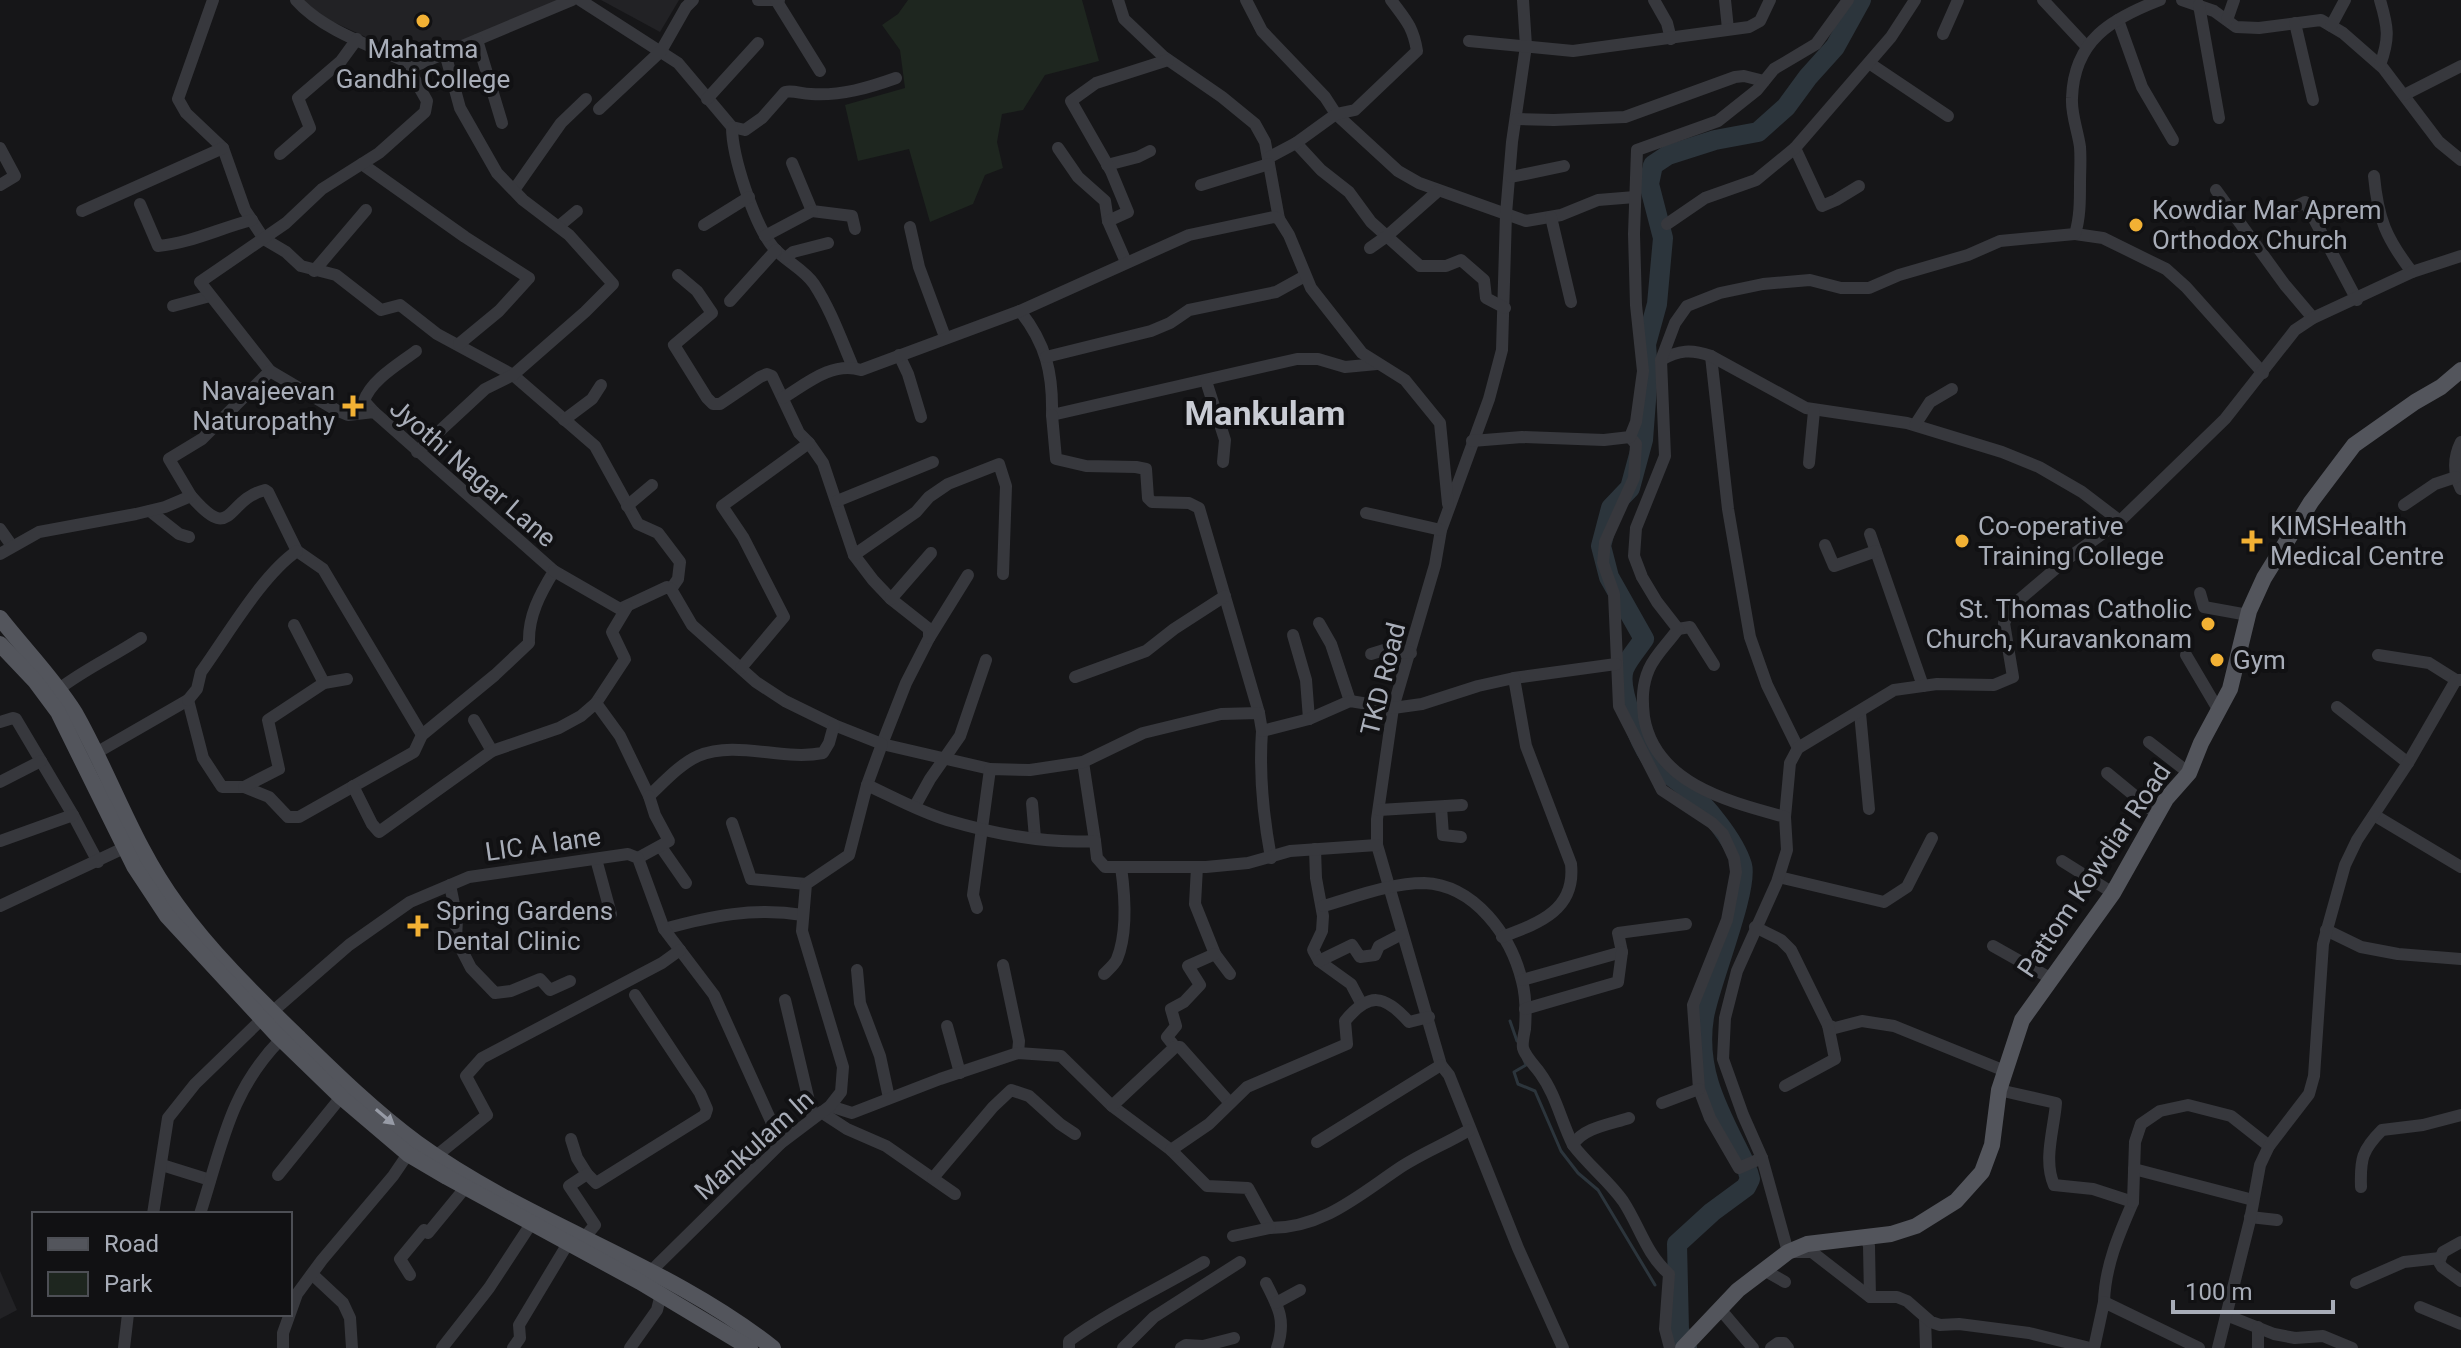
<svg xmlns="http://www.w3.org/2000/svg" width="2461" height="1348" font-family="Roboto,sans-serif">
  <style>
    .built { fill: #222225 }
    .green { fill: #1e261f }
    .lines { fill: none; stroke-linecap: round; stroke-linejoin: round }
    .stream { stroke: #2c353c; stroke-width: 3 }
    .river { stroke: #2c353c; stroke-width: 20 }
    .minor { stroke: #37383d; stroke-width: 12 }
    .major { stroke: #53555c; stroke-width: 16 }
    .oneway { fill: #979ba6 }
    .poi-dot { fill: #f2b134; stroke: #111113; stroke-width: 3 }
    .labels { text-anchor: middle; stroke-width: 8; stroke-linejoin: round; paint-order: stroke }
    .poi-label { font-size: 26px; fill: #a8adb8; stroke: #111113; text-anchor: start }
    .street-label { font-size: 26px; fill: #a8adb8; stroke: #111113 }
    .district-label { font-size: 34px; font-weight: bold; fill: #c9ccd4; stroke: #111113 }
  </style>
  <rect width="100%" height="100%" fill="#161618"/>
  <g class="built">
    <polygon points="303,0 561,0 422,59 411,58 314,13"/>
    <polygon points="601,0 679,0 660,32"/>
    <polygon points="0,1271 17,1310 0,1319"/>
  </g>
  <polygon class="green" points="908,0 1082,0 1099,61 1045,75 1023,110 1002,114 997,142 1003,168 985,175 973,204 930,222 909,149 858,161 845,105 905,88 900,50 882,25 898,14"/>
  <g class="lines">
    <g class="stream">
      <polyline points="1510,1021 1517,1041"/>
      <polyline points="1524,1060 1526,1065 1514,1072 1518,1084 1535,1091 1561,1151 1578,1173 1598,1190 1655,1285"/>
    </g>
    <g class="river">
      <path d="M1743,1160c-23,-47 -48,-88 -39,-143 5,-32 45,-128 38,-152 -8,-26 -37,-60 -57,-78 -10,-9 -24,-17 -33,-27 -12,-16 -35,-72 -28,-91 4,-10 14,-21 20,-30l-35,-62 -8,-31 10,-38 19,-20 13,-48 5,-66 -2,-30 11,-40 6,-66 -14,-54 4,-19 15,-10 47,-15 43,-8 28,-25 22,-30 27,-30 26,-47"/>
      <polyline points="1687,1348 1679,1330 1677,1244 1712,1212 1746,1187 1750,1179 1748,1172"/>
    </g>
    <g class="minor">
      <polyline points="213,0 178,99 186,113 223,148 245,210 264,239 286,252 301,266 336,275 381,310 400,305 437,334 513,375 595,446 638,524 658,533 680,562 678,579 671,589"/>
      <path d="M296,0c27,31 79,47 115,64l6,1 155,-65"/>
      <path d="M580,0l98,63 54,64 13,3 17,-12 23,-26c9,-2 16,2 26,2 30,2 57,-6 85,-16"/>
      <polyline points="758,0 779,0"/>
      <polyline points="776,0 820,71"/>
      <polyline points="1118,0 1124,19 1164,57 1222,97 1255,124 1265,142 1279,219"/>
      <polyline points="1246,0 1262,31 1325,97 1336,114 1398,171 1419,183 1526,221 1561,215 1598,200 1635,197"/>
      <polyline points="1523,0 1526,46 1512,142 1506,214 1502,350 1489,399 1441,530 1435,565 1393,708 1377,819 1377,845 1441,1065 1449,1075 1518,1248 1563,1348"/>
      <polyline points="1654,0 1667,23 1671,39"/>
      <polyline points="1725,0 1728,29"/>
      <polyline points="2043,0 2086,46"/>
      <polyline points="2182,0 2214,11 2236,27 2259,28 2321,20 2343,33 2383,68 2439,142 2461,160"/>
      <polyline points="2199,5 2219,118"/>
      <polyline points="2118,20 2142,87 2173,140"/>
      <polyline points="2227,20 2234,0"/>
      <polyline points="2295,23 2313,100"/>
      <polyline points="2331,26 2345,0"/>
      <polyline points="1943,34 1958,0"/>
      <polyline points="477,40 502,123"/>
      <polyline points="1469,41 1573,51 1749,27 1760,21 1770,0"/>
      <polyline points="1869,63 1948,116"/>
      <path d="M2380,65c10,-27 8,-38 0,-65"/>
      <polyline points="2404,95 2461,66"/>
      <polyline points="707,99 758,43"/>
      <polyline points="599,109 661,51 686,7 693,0"/>
      <polyline points="1516,119 1554,120 1625,117 1735,77 1744,76 1764,81"/>
      <path d="M732,127c0,29 22,97 41,120 12,14 31,22 41,37 17,26 27,55 39,83"/>
      <polyline points="1296,143 1321,170 1349,192 1371,222 1420,266 1446,266 1461,260 1484,280 1486,298 1505,308"/>
      <polyline points="0,148 15,176 0,185"/>
      <polyline points="1058,148 1078,177 1105,201 1108,221"/>
      <polyline points="1795,148 1822,206 1836,200 1859,186"/>
      <polyline points="280,154 310,128 298,98 341,61 357,39"/>
      <path d="M1268,158l28,-15 40,-29 19,-4 62,-59c-4,-25 -12,-32 -26,-51"/>
      <polyline points="792,163 812,211 852,216 855,229"/>
      <polyline points="362,164 465,237 529,278 499,311 459,344"/>
      <polyline points="1107,165 1138,157 1150,151"/>
      <path d="M2374,176c4,43 12,62 38,96"/>
      <polyline points="1511,177 1564,166"/>
      <polyline points="1201,185 1269,164"/>
      <polyline points="514,190 561,123 586,99"/>
      <polyline points="2216,190 2285,285 2313,318"/>
      <path d="M140,204l18,42c33,-3 62,-18 94,-26"/>
      <polyline points="82,211 223,148"/>
      <polyline points="2279,214 2305,202 2357,300"/>
      <polyline points="1551,217 1571,302"/>
      <polyline points="1667,224 1705,198 1756,180 1795,148 1891,37 1915,0"/>
      <polyline points="704,225 749,197"/>
      <polyline points="559,226 577,211"/>
      <polyline points="910,227 919,267 945,337"/>
      <polyline points="2075,234 2103,238 2166,269 2186,287 2263,373"/>
      <polyline points="765,236 812,211"/>
      <polyline points="1370,248 1387,236 1438,191"/>
      <polyline points="786,258 793,252 828,243"/>
      <polyline points="1126,262 1108,221 1128,212 1111,171 1071,101 1096,83 1168,60"/>
      <polyline points="314,271 366,210"/>
      <polyline points="678,275 697,291 712,313 674,345 707,398 713,404 720,404 760,377 767,374 772,376 799,433 809,443 823,463 854,555 873,580 891,599 929,629 929,638 906,683 882,744 990,769"/>
      <polyline points="730,301 776,250"/>
      <polyline points="173,306 210,296"/>
      <path d="M1020,311c26,33 33,62 32,104l245,-56h21l27,8 32,-3"/>
      <polyline points="899,355 908,374 921,417"/>
      <polyline points="1711,356 1728,509 1750,637 1767,685 1798,748"/>
      <polyline points="1046,357 1151,331 1170,323 1189,310 1276,292 1305,276"/>
      <path d="M1661,360c18,-10 30,-11 50,-4l95,52 101,15 95,29 37,15 43,25 38,29"/>
      <polyline points="270,371 200,282 286,223 322,189 379,153 425,112 427,101 414,78 411,64"/>
      <polyline points="1206,381 1225,440 1223,462"/>
      <path d="M783,398c23,-14 49,-37 78,-28l159,-59 169,-76 85,-18 5,2 10,16 22,53 51,65 43,27 35,43 8,81"/>
      <path d="M374,412l-10,-11c7,-21 35,-37 52,-50"/>
      <polyline points="1052,415 1056,459 1086,466 1136,467 1146,469 1148,498 1152,502 1189,503 1199,508 1259,713"/>
      <polyline points="564,420 592,399 601,385"/>
      <polyline points="1915,425 1930,402 1952,389"/>
      <polyline points="1630,437 1636,444 1634,478 1605,542 1603,563 1614,594 1619,706 1662,790 1712,823 1723,834 1734,858 1736,872 1727,920 1693,1005 1699,1089 1710,1118 1739,1168 1762,1158"/>
      <polyline points="1472,441 1522,437 1604,440 1630,437 1636,422 1643,371 1636,305 1634,234 1637,150 1718,121 1757,90 1774,69 1816,44 1848,0"/>
      <path d="M2461,442c-8,16 -8,31 0,47"/>
      <polyline points="417,452 485,389 513,375 585,312 613,284 569,235 523,200 497,173 460,108 445,53"/>
      <polyline points="1809,463 1814,411"/>
      <path d="M191,496c42,49 34,4 74,-6l3,2 29,59 26,18 99,166"/>
      <polyline points="837,501 933,462"/>
      <polyline points="2404,505 2435,484 2456,477"/>
      <polyline points="627,506 652,485"/>
      <polyline points="150,511 179,534 189,537"/>
      <polyline points="1366,513 1441,530"/>
      <polyline points="0,529 12,546"/>
      <polyline points="1870,534 1923,686"/>
      <polyline points="1825,545 1834,566 1876,551"/>
      <path d="M0,554l39,-22 97,-18 29,-7 26,-11 -22,-37 33,-20 68,-68 66,39 12,5 26,-3 180,159c-14,23 -26,45 -25,72l-34,32 -73,60 -8,17 -115,65h-11l-19,-20 -25,-10h-22l-19,-29 -15,-58 -92,53"/>
      <polyline points="854,555 916,512 929,497 948,484 999,464 1006,486 1003,574"/>
      <polyline points="554,571 620,609 667,587 671,589 692,625 756,682 785,701 834,725 882,744 867,785"/>
      <polyline points="2200,593 2204,607 2248,615"/>
      <polyline points="891,599 931,553"/>
      <polyline points="1319,623 1331,644 1350,701"/>
      <polyline points="294,625 324,683"/>
      <polyline points="1678,629 1690,627 1714,665"/>
      <polyline points="1293,635 1306,680 1309,719"/>
      <polyline points="929,638 968,575"/>
      <polyline points="1371,654 1384,650 1411,653"/>
      <polyline points="2186,655 2219,711"/>
      <polyline points="2378,655 2429,663 2456,680"/>
      <polyline points="741,668 784,617 743,537 722,506 809,443"/>
      <polyline points="1075,677 1146,651 1174,629 1225,596"/>
      <polyline points="1514,678 1616,664"/>
      <path d="M59,689c26,-20 55,-33 82,-51"/>
      <path d="M188,700l9,-11 4,-17c26,-36 61,-97 96,-121"/>
      <polyline points="596,703 625,659 612,632 627,607"/>
      <polyline points="2337,707 2408,763"/>
      <polyline points="1860,713 1869,809"/>
      <polyline points="474,720 492,751"/>
      <polyline points="0,722 13,718 16,719 73,815 98,862"/>
      <path d="M1262,731c-3,42 1,84 9,127"/>
      <polyline points="2149,742 2189,773"/>
      <polyline points="1083,762 1095,841"/>
      <polyline points="2107,773 2158,815"/>
      <polyline points="0,782 41,761"/>
      <path d="M353,786l19,38 7,8 113,-81 67,-23 22,-12 15,-13 24,33 29,60c14,-13 31,-32 49,-40 39,-16 84,5 125,-3l6,-10 5,-18"/>
      <polyline points="244,787 279,769 268,720 324,683 347,679"/>
      <polyline points="1032,803 1035,838"/>
      <polyline points="915,806 930,779 960,736 986,660"/>
      <polyline points="1441,807 1443,835 1461,837"/>
      <polyline points="1379,810 1462,805"/>
      <polyline points="2374,815 2461,867"/>
      <polyline points="1785,817 1790,763 1798,748 1894,690 1937,684 1994,685 2013,677 2004,623 2013,605 2067,559 2120,521 2225,419 2295,330 2313,318 2412,272 2461,256"/>
      <polyline points="732,823 751,879 806,884"/>
      <polyline points="0,841 73,815"/>
      <polyline points="661,847 686,883"/>
      <polyline points="1315,849 1316,878 1323,916 1322,931 1313,950 1319,961 1351,984 1361,1003"/>
      <polyline points="638,858 669,841 655,815 649,796"/>
      <polyline points="596,859 611,914"/>
      <polyline points="2062,861 2113,893"/>
      <polyline points="1197,867 1195,904 1215,954 1230,974"/>
      <polyline points="1779,877 1884,902 1907,887 1932,838"/>
      <polyline points="450,885 457,919 456,939 471,968 495,993 511,991 540,979 550,990 570,981"/>
      <polyline points="0,906 126,847"/>
      <path d="M1323,906c32,-9 68,-23 101,-23 51,2 87,53 98,98 4,15 4,33 3,48 -1,5 -3,14 -2,19 2,8 12,18 17,25 16,22 21,48 33,72"/>
      <path d="M977,908l-4,-13 17,-126 40,1 53,-8 60,-29 78,-19 38,-1 3,18 47,-12 41,-18 43,7 29,-4 56,-18 36,-8 12,68 45,118c5,46 -32,59 -69,73"/>
      <polyline points="1755,927 1781,940 1791,950 1828,1025 1835,1028 1862,1021 1894,1026 2005,1071"/>
      <path d="M664,929c47,-13 90,-22 139,-14"/>
      <polyline points="2326,930 2361,947 2398,954 2461,959"/>
      <polyline points="1993,946 2050,978"/>
      <polyline points="1319,961 1352,945 1360,957 1375,955 1379,946 1402,934"/>
      <polyline points="1003,965 1019,1041 1018,1053"/>
      <polyline points="857,970 860,1003 880,1056 889,1098"/>
      <path d="M1104,974c4,-4 11,-10 13,-15 11,-27 8,-64 4,-92"/>
      <polyline points="1522,980 1622,952 1618,933 1686,924"/>
      <polyline points="785,1000 813,1118"/>
      <polyline points="1525,1009 1618,982 1622,952"/>
      <polyline points="272,1012 349,945 410,902 469,877 628,854 638,858 664,929 714,995 781,1143"/>
      <polyline points="947,1026 960,1073"/>
      <polyline points="1175,1047 1167,1037 1176,1026 1171,1009 1184,1002 1200,985 1188,966 1215,954"/>
      <polyline points="1785,1086 1835,1059 1828,1025"/>
      <path d="M1999,1090l57,13c-2,26 -13,57 -2,82l39,4 40,13c-14,32 -28,64 -29,100"/>
      <polyline points="1662,1103 1699,1089"/>
      <path d="M830,1106l22,7 88,-34 78,-26 43,3 51,50 59,44 36,36 41,2 22,40c52,0 88,-32 128,-59 22,-15 48,-25 71,-39"/>
      <polyline points="1112,1106 1175,1047 1180,1047 1230,1103"/>
      <polyline points="821,1112 847,1129 886,1146 955,1194"/>
      <path d="M1629,1118c-18,6 -47,10 -56,27 15,20 36,36 50,56 16,24 23,53 46,73l-4,55 5,19"/>
      <polyline points="571,1139 577,1158 587,1174"/>
      <polyline points="1317,1142 1441,1065"/>
      <path d="M1171,1150l38,-26 38,-37 100,-43 -2,-23c24,-29 39,-27 64,1l20,-5"/>
      <polyline points="436,1156 487,1115 466,1076 482,1058 662,963 680,950"/>
      <polyline points="162,1165 210,1180"/>
      <polyline points="2134,1169 2253,1200"/>
      <polyline points="278,1175 341,1097"/>
      <polyline points="933,1178 993,1107 1011,1090 1029,1096 1060,1124 1075,1134"/>
      <path d="M2361,1187c-1,-28 1,-37 21,-57l41,-5 38,-10"/>
      <polyline points="2133,1202 2135,1142 2141,1124 2160,1111 2188,1105 2231,1116 2269,1146"/>
      <polyline points="153,1214 168,1118 195,1084 262,1019"/>
      <path d="M200,1214c22,-68 29,-122 81,-175"/>
      <polyline points="2250,1217 2277,1220"/>
      <polyline points="1233,1236 1270,1228"/>
      <polyline points="584,1238 595,1225 569,1186 587,1174 596,1183 705,1115 707,1109 700,1093 635,995"/>
      <polyline points="1866,1238 1869,1246 1870,1297"/>
      <polyline points="2461,1242 2443,1252 2439,1262 2442,1267 2461,1281"/>
      <polyline points="1764,1270 1785,1282"/>
      <polyline points="312,1274 343,1303 350,1318 352,1348"/>
      <polyline points="410,1275 400,1259 424,1230 428,1233 465,1188"/>
      <path d="M645,1277l136,-134 49,-37 11,-14 2,-25 -41,-136 4,-47 43,-29 18,-70c26,12 53,27 80,35 47,14 99,24 148,21l2,17 8,9h101l42,-4 42,-12 87,-6"/>
      <path d="M1266,1283c13,25 20,38 11,65"/>
      <polyline points="2356,1283 2404,1262 2440,1258"/>
      <polyline points="1276,1303 1300,1290"/>
      <polyline points="2420,1307 2461,1324"/>
      <polyline points="1720,1309 1753,1348"/>
      <polyline points="2226,1315 2274,1334 2295,1338 2323,1336 2352,1348"/>
      <polyline points="1925,1318 1926,1348"/>
      <polyline points="2258,1327 2258,1348"/>
      <polyline points="124,1348 128,1314"/>
      <polyline points="283,1348 283,1333 297,1294 322,1260 393,1176 412,1148"/>
      <polyline points="442,1348 489,1288 531,1224"/>
      <polyline points="513,1348 520,1338 519,1325 567,1245"/>
      <polyline points="630,1348 657,1310 661,1294"/>
      <path d="M1069,1348v-7c41,-30 91,-53 135,-79"/>
      <polyline points="1123,1348 1154,1317 1240,1262"/>
      <polyline points="1181,1348 1186,1345 1203,1346 1234,1338"/>
      <polyline points="1771,1348 1778,1343 1784,1343 1788,1348"/>
      <path d="M2090,1348l-61,-15 -70,-9 -19,1 -9,-3 -24,-21 -10,-4h-27l-58,-45h-24l-26,-94 -19,-43 -20,-56 2,-41 12,-47 40,-89 10,-32 -2,-33c-55,-15 -130,-33 -141,-100 -2,-17 -2,-32 5,-48 6,-14 20,-27 29,-40l-21,-27 -15,-25 -8,-21 2,-28 29,-72 -4,-96 14,-37 12,-17 33,-13 43,-9 47,-4 31,8h28l30,-13 69,-20 32,-14 75,-7c5,-16 5,-33 5,-50 0,-12 1,-25 0,-37 -2,-16 -9,-32 -8,-49 2,-58 39,-79 88,-98"/>
      <polyline points="2094,1348 2104,1302 2199,1348"/>
      <polyline points="2218,1348 2250,1220 2260,1165 2269,1146 2309,1094 2314,1076 2323,944 2345,865 2357,840 2408,763 2456,680 2461,680"/>
    </g>
    <g class="major">
      <path d="M0,618c25,32 54,61 75,95 36,63 58,133 102,192 35,49 80,92 123,134 37,36 75,73 117,104 111,81 249,120 356,205"/>
      <polyline points="0,644 35,681 58,712 134,866 167,916 277,1035 341,1097 408,1154 447,1177 640,1282 750,1348"/>
      <polyline points="1683,1348 1738,1290 1788,1252 1807,1244 1891,1234 1916,1226 1956,1201 1982,1172 1992,1145 1999,1090 2022,1020 2113,893 2166,799 2189,773 2201,743 2230,689 2249,611 2264,578 2311,502 2354,445 2415,402 2441,387 2461,370"/>
    </g>
  </g>
  <defs><path id="oneway-solid" d="M-6-.8H1V-3.2L6.5 0L1 3.2V.8H-6Z" transform="scale(2)"/></defs>
  <use class="oneway" href="#oneway-solid" transform="translate(385 1117) rotate(40)"/>
  <g class="poi-dot">
    <circle cx="423" cy="21" r="8"/>
    <circle cx="2136" cy="225" r="8"/>
    <path d="M349 394h8v8h8v8h-8v8h-8v-8h-8v-8h8z"/>
    <circle cx="1962" cy="541" r="8"/>
    <path d="M2248 529h8v8h8v8h-8v8h-8v-8h-8v-8h8z"/>
    <circle cx="2208" cy="624" r="8"/>
    <circle cx="2217" cy="660" r="8"/>
    <path d="M414 914h8v8h8v8h-8v8h-8v-8h-8v-8h8z"/>
  </g>
  <g class="labels">
    <g class="poi-label">
      <text x="423" y="58" text-anchor="middle">Mahatma<tspan x="423" dy="30">Gandhi College</tspan></text>
      <text x="2152" y="219">Kowdiar Mar Aprem<tspan x="2152" dy="30">Orthodox Church</tspan></text>
      <text x="335" y="400" text-anchor="end">Navajeevan<tspan x="335" dy="30">Naturopathy</tspan></text>
      <text x="1978" y="535">Co-operative<tspan x="1978" dy="30">Training College</tspan></text>
      <text x="2270" y="535">KIMSHealth<tspan x="2270" dy="30">Medical Centre</tspan></text>
      <text x="2192" y="618" text-anchor="end">St. Thomas Catholic<tspan x="2192" dy="30">Church, Kuravankonam</tspan></text>
      <text x="2233" y="669">Gym</text>
      <text x="436" y="920">Spring Gardens<tspan x="436" dy="30">Dental Clinic</tspan></text>
    </g>
    <g class="street-label">
      <text transform="translate(473 473) rotate(41)" y="9">Jyothi Nagar Lane</text>
      <text transform="translate(1383 679) rotate(-76)" y="9">TKD Road</text>
      <text transform="translate(543 844) rotate(-8)" y="9">LIC A lane</text>
      <text transform="translate(2094 870) rotate(-56)" y="9">Pattom Kowdiar Road</text>
      <text transform="translate(754 1145) rotate(-42)" y="9">Mankulam ln</text>
    </g>
    <g class="district-label">
      <text x="1265" y="425">Mankulam</text>
    </g>
  </g>
  <rect x="32" y="1212" width="260" height="104" fill="#111113" stroke="#4d4f55" stroke-width="2"/>
  <rect x="48" y="1238" width="40" height="12" fill="#53555c" stroke="#4d4f55" stroke-width="2"/>
  <text x="104" y="1252" font-size="24" fill="#a8adb8">Road</text>
  <rect x="48" y="1272" width="40" height="24" fill="#1e261f" stroke="#4d4f55" stroke-width="2"/>
  <text x="104" y="1292" font-size="24" fill="#a8adb8">Park</text>
  <path d="M2173 1300v12h160v-12" fill="none" stroke="#a8adb8" stroke-width="4"/>
  <text x="2185" y="1300" font-size="24" fill="#a8adb8" stroke="#111113" stroke-width="6" paint-order="stroke">100 m</text>
</svg>
